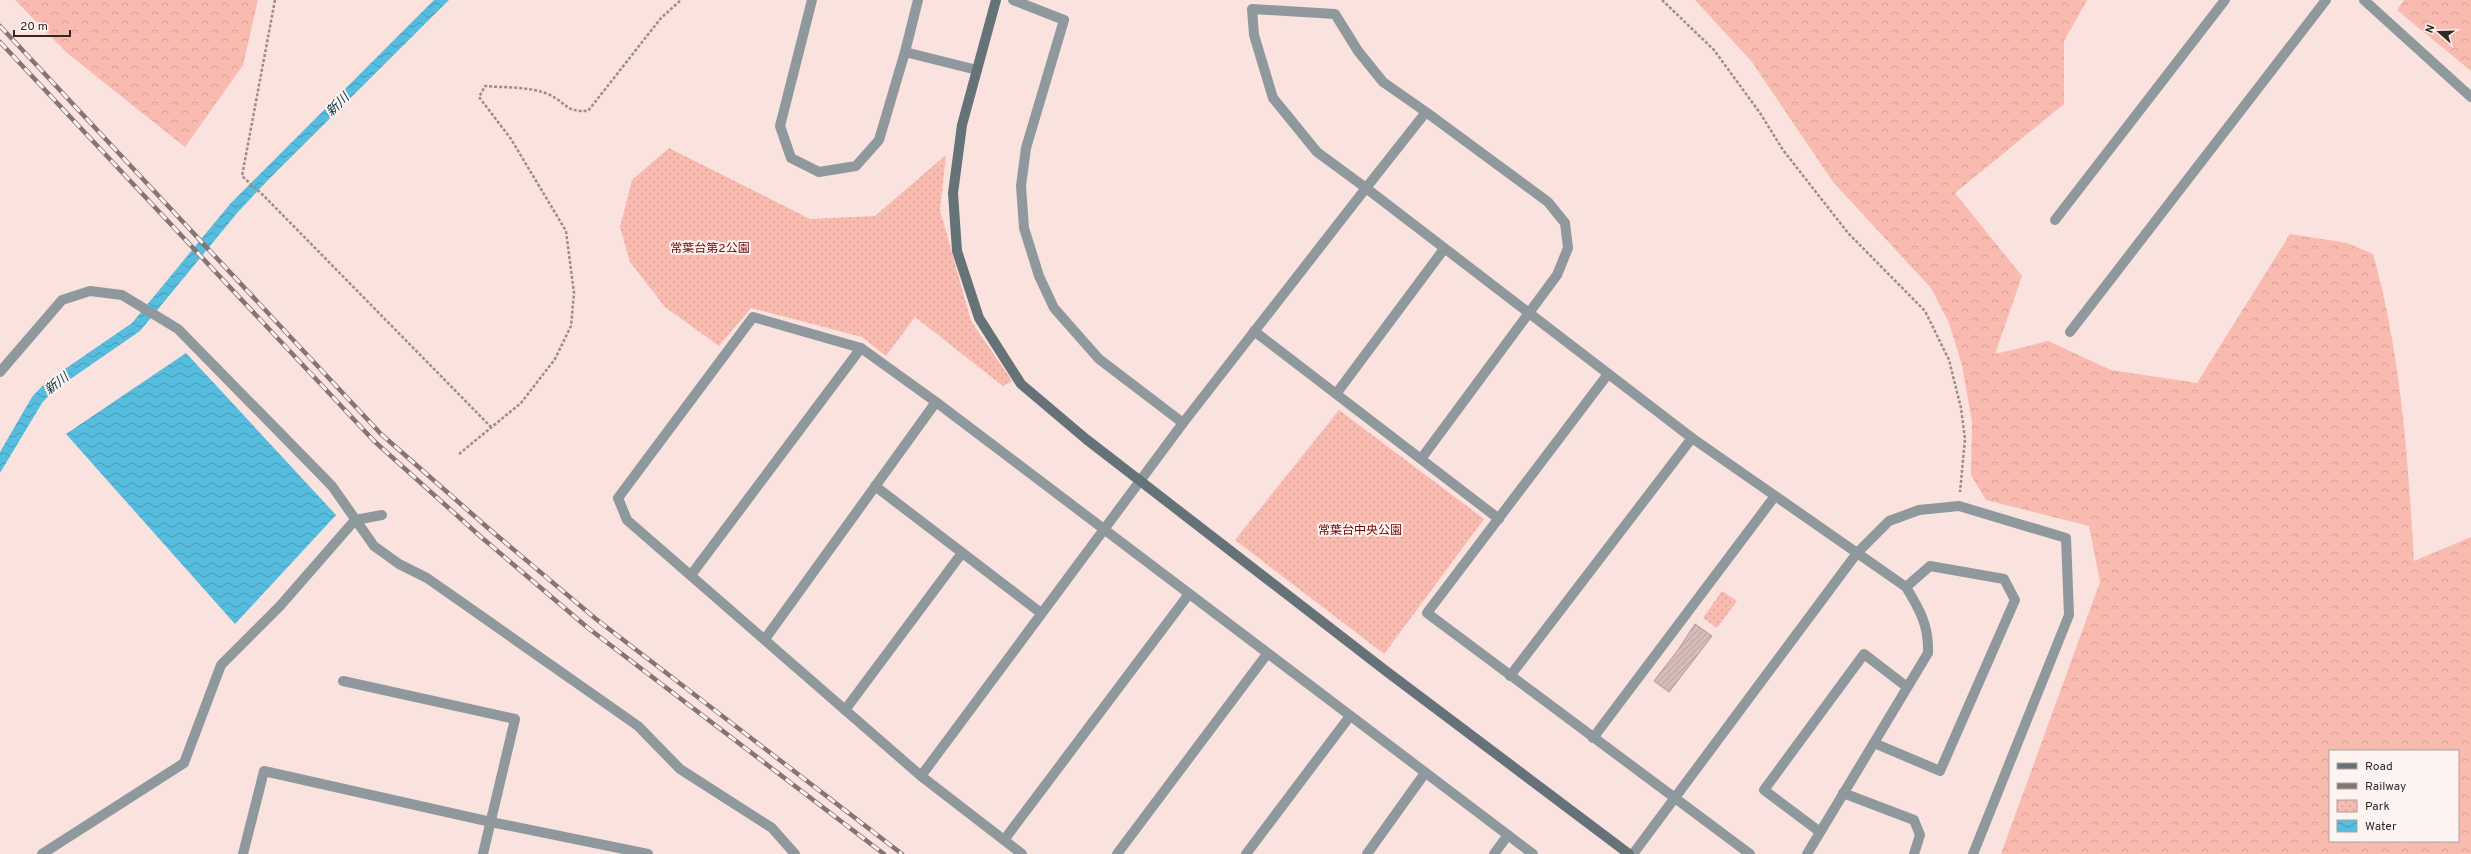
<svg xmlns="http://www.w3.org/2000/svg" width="2471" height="854" font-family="Overpass,'Noto Sans JP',sans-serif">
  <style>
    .forest { fill: url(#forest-crowns); fill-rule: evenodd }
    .park { fill: url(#park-dots) }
    .water { fill: url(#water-waves) }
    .building { fill: url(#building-hatch); stroke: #b09995 }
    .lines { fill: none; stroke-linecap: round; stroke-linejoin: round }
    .path { stroke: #9d8c89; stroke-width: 2.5; stroke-dasharray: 3 2; stroke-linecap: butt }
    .street { stroke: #8f999d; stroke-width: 10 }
    .secondary { stroke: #657378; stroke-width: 10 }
    .rail-casing { stroke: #847572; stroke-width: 4.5 }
    .rail { stroke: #fdf3f1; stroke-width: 3; stroke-dasharray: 9; stroke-linecap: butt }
    .labels { text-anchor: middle; stroke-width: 4; stroke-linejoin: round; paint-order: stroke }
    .park-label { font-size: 12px; fill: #710906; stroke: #fdf3f1 }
    .water-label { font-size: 13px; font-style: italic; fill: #033442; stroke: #fdf3f1 }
  </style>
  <defs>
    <pattern id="forest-crowns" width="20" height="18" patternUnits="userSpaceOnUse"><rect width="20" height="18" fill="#f9bab0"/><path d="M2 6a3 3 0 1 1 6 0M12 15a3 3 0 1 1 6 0" fill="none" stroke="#d6a097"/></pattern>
    <pattern id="park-dots" width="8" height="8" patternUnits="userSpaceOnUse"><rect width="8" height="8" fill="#f9bab0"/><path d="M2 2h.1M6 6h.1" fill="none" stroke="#d6a097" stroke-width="1.8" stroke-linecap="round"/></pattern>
    <pattern id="water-waves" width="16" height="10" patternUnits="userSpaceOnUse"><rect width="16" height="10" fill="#57bddf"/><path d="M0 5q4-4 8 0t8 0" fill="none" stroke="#499ab5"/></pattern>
    <pattern id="building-hatch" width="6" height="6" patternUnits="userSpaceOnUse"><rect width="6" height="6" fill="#d4bcb8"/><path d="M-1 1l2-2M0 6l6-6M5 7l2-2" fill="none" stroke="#b6a29e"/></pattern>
  </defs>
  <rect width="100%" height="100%" fill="#fae2de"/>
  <g class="forest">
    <polygon points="15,0 258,0 243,65 185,147 67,53"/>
    <path d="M1695,0h392l-23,41v63l-109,89 67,83 -27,78 53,-13 63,29 86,13 93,-149 57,9 26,11c28,100 35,204 41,307l57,-24v317h-470l99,-272 -11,-56 -103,-26 -15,-25 1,-53 -10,-57 -13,-42 -18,-35 -98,-106 -81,-120zM2330,751h128v90h-128z"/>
    <polygon points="2404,0 2471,0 2471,71 2397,10"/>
  </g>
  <g class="park">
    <polygon points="669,148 810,219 875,216 946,155 940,210 971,321 1012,381 1003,386 915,317 886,356 862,337 751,308 719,346 665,307 630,262 620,227 632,180"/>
    <polygon points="1339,410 1484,519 1384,654 1235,540"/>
    <polygon points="1722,591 1737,601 1717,628 1703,618"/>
  </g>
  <g class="water">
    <polygon points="434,0 449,0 268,180 238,212 140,331 53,391 42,403 0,473 0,452 32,397 46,382 132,323 230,204"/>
    <polygon points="186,353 336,515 235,624 66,434"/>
  </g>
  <polygon class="building" points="1695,624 1712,636 1669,692 1654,681 1678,650"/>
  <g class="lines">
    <g class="path">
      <polyline points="275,0 242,176 263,195 491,427"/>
      <polyline points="1662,0 1714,50 1760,113 1783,150 1848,233 1925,311 1949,360 1961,408 1965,439 1960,492"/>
      <path d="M459,454l62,-51 34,-44 16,-33 3,-33 -8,-62 -55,-92 -32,-42 6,-11c20,2 46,0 65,9 18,9 15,17 38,16l73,-93 20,-18"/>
    </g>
    <g class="street">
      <polyline points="812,0 780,126 791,158 819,172 856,166 879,140 905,52 918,0"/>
      <polyline points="1013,0 1064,20 1026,148 1021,186 1024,228 1039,276 1054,308 1099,359 1183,423"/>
      <polyline points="2364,0 2471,97"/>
      <polyline points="905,52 977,70"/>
      <polyline points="2055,220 2225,0"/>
      <polyline points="1254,331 1499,519"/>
      <polyline points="2070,332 2326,0"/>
      <polyline points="861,348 753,317 618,498 627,520 921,776 1022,854"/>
      <polyline points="0,372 62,300 90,291 122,295 178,329 332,486 374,546 399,564 427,578 638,726 680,769 772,828 795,854"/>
      <polyline points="1608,374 1427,613 1750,854"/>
      <polyline points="1336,394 1444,249"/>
      <polyline points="1421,459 1557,275 1568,248 1565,223 1548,202 1426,112 1366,188 1317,152 1273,98 1254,35 1252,9 1335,14 1358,51 1383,82 1426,112"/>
      <polyline points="875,486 1041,613"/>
      <polyline points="691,575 861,348 936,402 1533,854"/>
      <polyline points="765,639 936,402"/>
      <polyline points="1510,676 1692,438"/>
      <polyline points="343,681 515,719 483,854"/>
      <polyline points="845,710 962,553"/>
      <polyline points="1593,738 1775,496"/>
      <polyline points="1874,743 1940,771 2015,600 2004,579 1930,566 1906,587"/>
      <path d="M921,776l262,-353 183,-235 326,250 214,149c14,23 23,39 22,66l-121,201"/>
      <polyline points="1843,793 1914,820 1920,835 1914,854"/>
      <polyline points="1820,832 1764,790 1864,654 1907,687"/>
      <polyline points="1004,840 1189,594"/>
      <polyline points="42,854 184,763 221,665 280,606 355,520 382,515"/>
      <polyline points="243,854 264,771 491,822 648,854"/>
      <polyline points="1117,854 1267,654"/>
      <polyline points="1246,854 1350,716"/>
      <polyline points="1367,854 1425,773"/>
      <polyline points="1494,854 1508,835"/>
      <polyline points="1633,854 1857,553 1889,521 1919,510 1959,506 2066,538 2069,615 1973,854"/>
    </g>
    <polyline class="secondary" points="996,0 962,125 953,193 957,251 979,318 1021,384 1086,439 1386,671 1629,854"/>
    <defs>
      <g id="rail">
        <polyline points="0,26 381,434 488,528 596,619 902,854"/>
        <polyline points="0,42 374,441 481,537 588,628 884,854"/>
      </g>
    </defs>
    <use href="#rail" class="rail-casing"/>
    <use href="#rail" class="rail"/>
  </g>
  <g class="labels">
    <g class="park-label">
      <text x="710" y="252">常葉台第2公園</text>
      <text x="1360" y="534">常葉台中央公園</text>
    </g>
    <g class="water-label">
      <text transform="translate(337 104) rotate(-45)" y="5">新川</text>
      <text transform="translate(56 383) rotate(-39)" y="5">新川</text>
    </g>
  </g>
  <rect x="2329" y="750" width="130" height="92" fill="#fdf3f1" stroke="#aca2a0"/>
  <rect x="2337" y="763" width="20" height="6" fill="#657378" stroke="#aca2a0"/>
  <text x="2365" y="770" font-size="12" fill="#322927">Road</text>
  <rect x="2337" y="783" width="20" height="6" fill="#847572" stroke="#aca2a0"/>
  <text x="2365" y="790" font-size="12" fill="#322927">Railway</text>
  <rect x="2337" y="800" width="20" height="12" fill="url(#park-dots)" stroke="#aca2a0"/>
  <text x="2365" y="810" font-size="12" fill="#322927">Park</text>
  <rect x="2337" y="820" width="20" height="12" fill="url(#water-waves)" stroke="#aca2a0"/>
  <text x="2365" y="830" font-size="12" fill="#322927">Water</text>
  <g transform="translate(2439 32) rotate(290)" stroke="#fdf3f1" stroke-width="3" paint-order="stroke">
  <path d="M0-3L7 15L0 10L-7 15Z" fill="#322927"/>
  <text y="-6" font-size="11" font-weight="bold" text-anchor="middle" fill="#322927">N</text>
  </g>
  <path d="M14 30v6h56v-6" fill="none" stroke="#322927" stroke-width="2"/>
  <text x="20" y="30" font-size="12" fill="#322927" stroke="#fdf3f1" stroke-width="3" paint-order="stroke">20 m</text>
</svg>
